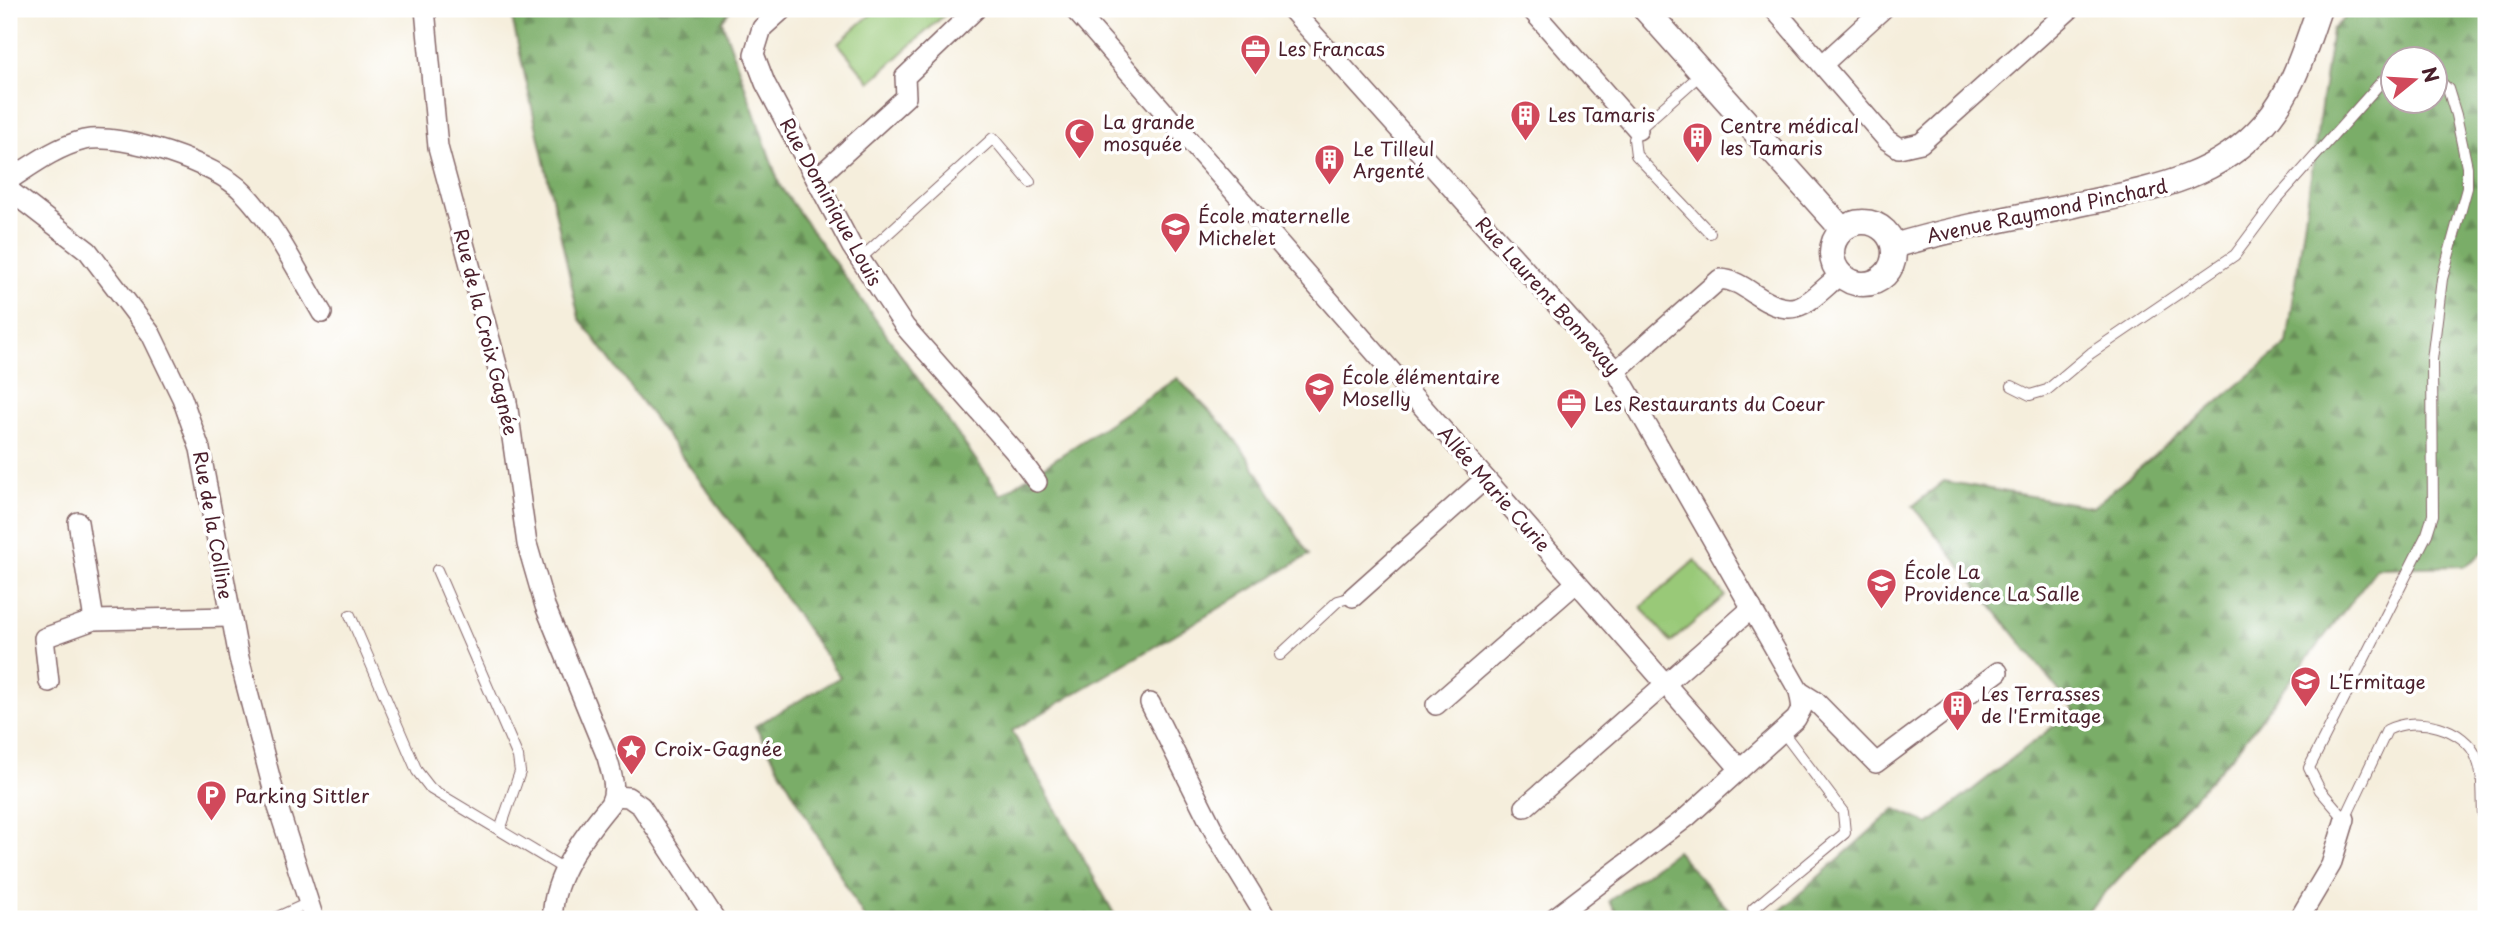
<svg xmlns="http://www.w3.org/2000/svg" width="2495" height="928" font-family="'Playpen Sans',sans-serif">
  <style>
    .forest { fill: url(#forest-firs); stroke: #62664a; stroke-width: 2; fill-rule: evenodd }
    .park { fill: #99c978; stroke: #727452; stroke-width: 2 }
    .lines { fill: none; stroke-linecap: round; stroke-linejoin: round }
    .service-casing { stroke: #866769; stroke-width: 12 }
    .minor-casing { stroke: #866769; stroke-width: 22 }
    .tertiary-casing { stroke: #866769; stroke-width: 27 }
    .service { stroke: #fff; stroke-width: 10 }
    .minor { stroke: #fff; stroke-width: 19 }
    .tertiary { stroke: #fff; stroke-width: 24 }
    .labels { text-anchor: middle; stroke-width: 7; stroke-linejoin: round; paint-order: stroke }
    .poi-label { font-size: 19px; fill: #4a1f2b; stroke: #fff; text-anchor: start }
    .street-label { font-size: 19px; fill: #4a1f2b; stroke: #fff }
  </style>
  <defs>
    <pattern id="forest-firs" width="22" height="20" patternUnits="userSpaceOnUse" patternTransform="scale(1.75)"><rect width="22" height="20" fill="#7aad68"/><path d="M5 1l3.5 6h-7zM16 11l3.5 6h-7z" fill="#668c56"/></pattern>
  </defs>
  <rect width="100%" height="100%" fill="#fff"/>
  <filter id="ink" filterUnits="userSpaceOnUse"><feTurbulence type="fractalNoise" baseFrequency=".0143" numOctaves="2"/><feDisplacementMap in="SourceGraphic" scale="14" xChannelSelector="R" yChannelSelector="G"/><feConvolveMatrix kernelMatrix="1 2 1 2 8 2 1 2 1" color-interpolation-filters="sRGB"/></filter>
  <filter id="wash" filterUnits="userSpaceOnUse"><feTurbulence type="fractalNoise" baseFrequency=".00686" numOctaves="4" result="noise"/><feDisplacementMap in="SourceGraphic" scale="28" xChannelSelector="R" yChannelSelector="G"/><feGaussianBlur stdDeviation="1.57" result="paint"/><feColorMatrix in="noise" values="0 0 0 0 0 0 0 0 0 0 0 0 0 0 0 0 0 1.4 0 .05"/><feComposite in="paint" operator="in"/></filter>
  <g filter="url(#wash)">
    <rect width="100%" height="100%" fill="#f5eedc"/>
    <g class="forest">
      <polygon points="510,9 731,9 722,21 780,186 1001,495 1177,378 1225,427 1248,457 1309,555 1012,731 1117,919 865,919 755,726 840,677 745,541 579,318"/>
      <path d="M2354,9h132v542l-21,15 -88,2 -144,187 -152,164h-310l124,-110 34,15 145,-114 -161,-204 31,-25 149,26 194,-163 45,-314zM2394,60h42v42h-42z"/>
      <polygon points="1676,851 1737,919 1621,919 1609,901"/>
    </g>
    <g class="park">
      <polygon points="877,9 951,9 870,82 838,43"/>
      <polygon points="1695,560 1725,596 1671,642 1641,607"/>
    </g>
  </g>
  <g filter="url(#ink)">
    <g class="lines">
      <defs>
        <g id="service">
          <polyline points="1702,73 1638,130 1634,139 1636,155 1710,233"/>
          <path d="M2436,78l12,11 8,26 11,52v21l-25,91 -10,81 1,155 -6,19 -118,234 11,22 25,29 42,-89c28,-15 79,-3 90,29 7,17 5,38 6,55l3,7"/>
          <polyline points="860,259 993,138 1030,182"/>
          <polyline points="2012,386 2030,395 2047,390 2091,353 2235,255 2276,200 2383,80 2394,77"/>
          <polyline points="437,570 518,757 520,772 500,830"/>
          <polyline points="350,615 417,771 431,789 566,870"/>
          <polyline points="1280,655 1338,601 1353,597"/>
          <polyline points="1753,909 1845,833 1843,812 1782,731"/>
          <polyline points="273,919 308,903"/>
        </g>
        <g id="minor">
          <path d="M425,9l13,138 69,255 20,142 18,62 62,151c4,16 11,32 3,47 -24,29 -60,75 -57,115"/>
          <polyline points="783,9 762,28 754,54 765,83 852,247 905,327 1015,452 1037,482"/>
          <polyline points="1074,9 1740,769"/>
          <polyline points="1291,9 1616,371 1799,691 1802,708 1796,719 1687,817 1553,919"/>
          <polyline points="1531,9 1638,130"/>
          <polyline points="1774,9 1887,140 1899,148 1921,143 2070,9"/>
          <polyline points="1823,64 1883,9"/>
          <polyline points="816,179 906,97 905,77 976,9"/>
          <path d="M9,180c23,-15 47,-33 75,-40 38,-8 133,24 159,52 33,34 55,81 79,121"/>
          <polyline points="9,190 88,251 151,334 182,398 200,449 239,658 277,804 314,919"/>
          <path d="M1616,371l104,-92c15,1 24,8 36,16 41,28 52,6 85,-21"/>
          <polyline points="78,522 94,620"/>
          <polyline points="1353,597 1485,479"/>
          <polyline points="49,682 44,638 94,620 230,617"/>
          <polyline points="1799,691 1815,701 1876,763 1998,672"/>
          <polyline points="1150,703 1217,837 1267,919"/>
          <polyline points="1436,705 1576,583"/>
          <polyline points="615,796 628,797 641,806 715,919"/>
          <polyline points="1525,807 1752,608"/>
          <polyline points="2299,919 2331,865 2345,819"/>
        </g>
        <g id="tertiary">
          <polyline points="1645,9 1842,229"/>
          <circle cx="1863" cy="253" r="31"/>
          <path d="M1894,246c59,-18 120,-28 181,-41 70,-15 140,-24 190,-82 28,-32 40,-75 54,-114"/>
        </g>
      </defs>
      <use href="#service" class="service-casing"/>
      <use href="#minor" class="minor-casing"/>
      <use href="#tertiary" class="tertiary-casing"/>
      <use href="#service" class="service"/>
      <use href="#minor" class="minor"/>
      <use href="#tertiary" class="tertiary"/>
    </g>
  </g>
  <defs>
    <symbol id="office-pin" viewBox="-11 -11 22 30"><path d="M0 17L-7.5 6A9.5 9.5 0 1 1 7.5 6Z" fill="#d1495b" stroke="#fff"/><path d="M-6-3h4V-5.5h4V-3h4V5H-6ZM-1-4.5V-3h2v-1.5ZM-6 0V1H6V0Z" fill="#fff"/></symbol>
    <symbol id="building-pin" viewBox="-11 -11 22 30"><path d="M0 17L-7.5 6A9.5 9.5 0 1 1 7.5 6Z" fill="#d1495b" stroke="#fff"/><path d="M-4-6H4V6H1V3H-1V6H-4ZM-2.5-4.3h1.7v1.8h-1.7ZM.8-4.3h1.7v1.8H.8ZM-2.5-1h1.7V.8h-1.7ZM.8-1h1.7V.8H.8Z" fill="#fff"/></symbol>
    <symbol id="mosque-pin" viewBox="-11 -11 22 30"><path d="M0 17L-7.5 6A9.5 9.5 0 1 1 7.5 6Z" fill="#d1495b" stroke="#fff"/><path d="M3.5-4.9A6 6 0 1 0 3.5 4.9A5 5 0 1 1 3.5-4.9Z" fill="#fff"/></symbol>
    <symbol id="school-pin" viewBox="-11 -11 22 30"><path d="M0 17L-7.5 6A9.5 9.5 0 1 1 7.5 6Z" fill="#d1495b" stroke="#fff"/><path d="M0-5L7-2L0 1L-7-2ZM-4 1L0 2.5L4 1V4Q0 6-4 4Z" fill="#fff"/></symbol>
    <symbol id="university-pin" viewBox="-11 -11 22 30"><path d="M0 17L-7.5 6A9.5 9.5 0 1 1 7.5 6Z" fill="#d1495b" stroke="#fff"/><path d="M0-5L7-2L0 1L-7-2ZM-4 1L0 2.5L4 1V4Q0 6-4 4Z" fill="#fff"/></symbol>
    <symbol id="sight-pin" viewBox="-11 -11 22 30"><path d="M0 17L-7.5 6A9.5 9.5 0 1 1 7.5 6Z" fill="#d1495b" stroke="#fff"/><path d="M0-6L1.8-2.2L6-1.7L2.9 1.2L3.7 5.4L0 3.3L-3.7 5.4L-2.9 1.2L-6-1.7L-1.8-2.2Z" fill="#fff"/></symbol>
    <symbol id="parking-pin" viewBox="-11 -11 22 30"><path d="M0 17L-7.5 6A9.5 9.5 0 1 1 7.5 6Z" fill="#d1495b" stroke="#fff"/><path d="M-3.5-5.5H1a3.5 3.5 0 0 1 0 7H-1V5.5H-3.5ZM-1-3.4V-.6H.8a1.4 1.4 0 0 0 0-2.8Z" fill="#fff"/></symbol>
  </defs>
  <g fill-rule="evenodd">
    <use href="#office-pin" x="1238" y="32" width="35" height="47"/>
    <use href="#building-pin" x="1508" y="98" width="35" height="47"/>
    <use href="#mosque-pin" x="1062" y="116" width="35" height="47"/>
    <use href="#building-pin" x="1680" y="120" width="35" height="47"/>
    <use href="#building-pin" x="1312" y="142" width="35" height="47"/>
    <use href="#school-pin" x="1158" y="210" width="35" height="47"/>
    <use href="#school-pin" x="1302" y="370" width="35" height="47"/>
    <use href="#office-pin" x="1554" y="386" width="35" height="47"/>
    <use href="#school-pin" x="1864" y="566" width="35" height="47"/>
    <use href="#university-pin" x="2288" y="664" width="35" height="47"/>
    <use href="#building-pin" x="1940" y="688" width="35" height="47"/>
    <use href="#sight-pin" x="614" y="732" width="35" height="47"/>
    <use href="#parking-pin" x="194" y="778" width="35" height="47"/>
  </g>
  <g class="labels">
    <g class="poi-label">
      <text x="1278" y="56">Les Francas</text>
      <text x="1548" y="122">Les Tamaris</text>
      <text x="1103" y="129">La grande<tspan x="1103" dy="22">mosquée</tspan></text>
      <text x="1720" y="133">Centre médical<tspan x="1720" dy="22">les Tamaris</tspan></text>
      <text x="1353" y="156">Le Tilleul<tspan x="1353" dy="22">Argenté</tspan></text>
      <text x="1198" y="223">École maternelle<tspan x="1198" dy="22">Michelet</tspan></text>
      <text x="1342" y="384">École élémentaire<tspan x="1342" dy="22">Moselly</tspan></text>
      <text x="1594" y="411">Les Restaurants du Coeur</text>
      <text x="1904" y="579">École La<tspan x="1904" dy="22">Providence La Salle</tspan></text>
      <text x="2329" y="689">L’Ermitage</text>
      <text x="1981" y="701">Les Terrasses<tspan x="1981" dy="22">de l'Ermitage</tspan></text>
      <text x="654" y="756">Croix-Gagnée</text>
      <text x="235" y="803">Parking Sittler</text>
    </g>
    <g class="street-label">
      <text transform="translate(831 202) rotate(61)" y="7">Rue Dominique Louis</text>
      <text transform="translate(2047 211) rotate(-12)" y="7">Avenue Raymond Pinchard</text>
      <text transform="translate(1548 296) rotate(48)" y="7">Rue Laurent Bonnevay</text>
      <text transform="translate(486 332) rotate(76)" y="7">Rue de la Croix Gagnée</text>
      <text transform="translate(1494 489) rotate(49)" y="7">Allée Marie Curie</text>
      <text transform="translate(213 525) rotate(80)" y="7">Rue de la Colline</text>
    </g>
  </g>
  <rect width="2495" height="928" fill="none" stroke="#fff" stroke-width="35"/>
  <g transform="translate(2414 80) rotate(72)"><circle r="33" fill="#ffffff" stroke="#b7a5aa" stroke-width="2"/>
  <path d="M0-5L12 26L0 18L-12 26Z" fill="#d1495b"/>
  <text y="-10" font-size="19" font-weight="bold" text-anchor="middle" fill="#4a1f2b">N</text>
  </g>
</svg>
